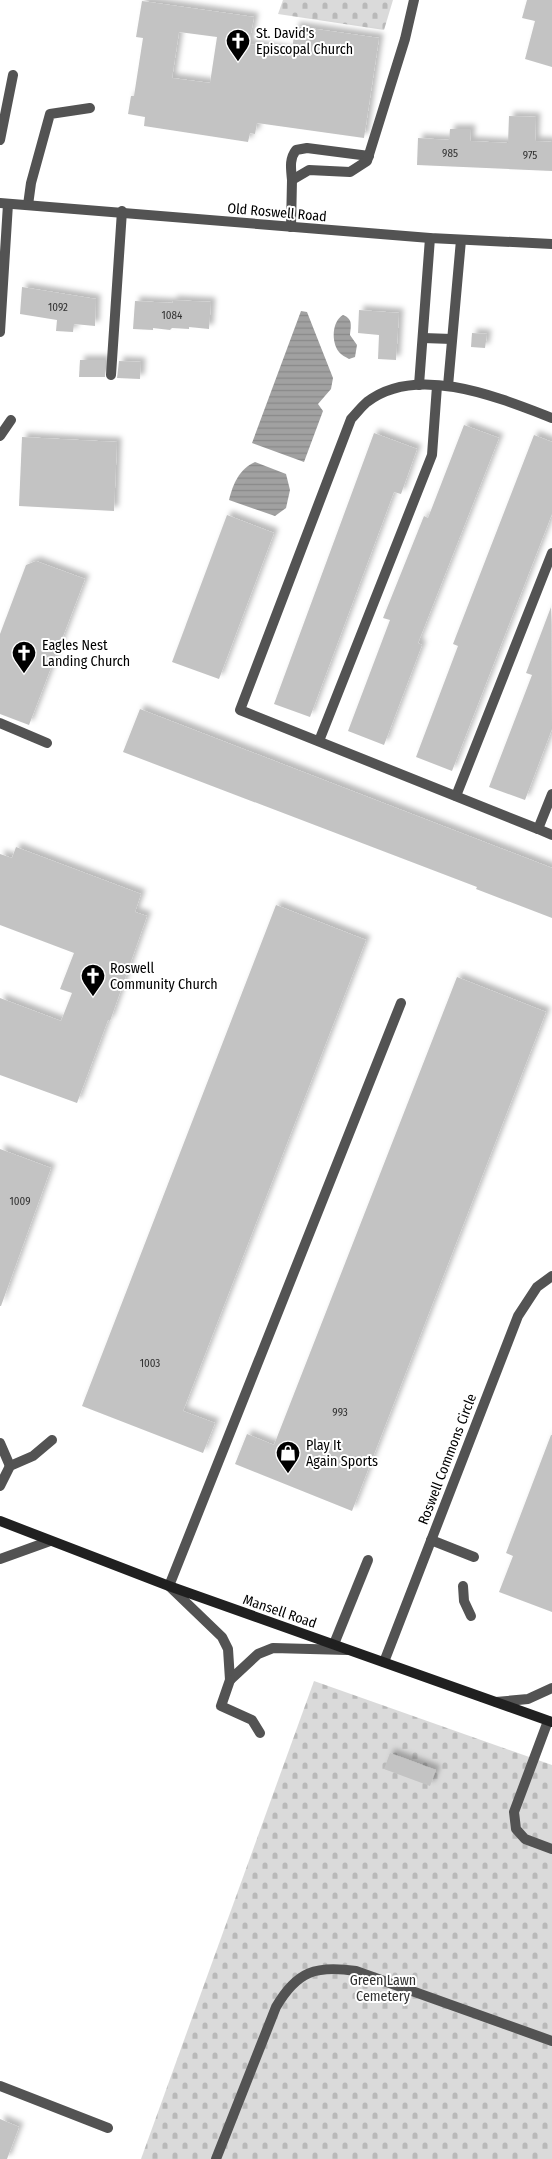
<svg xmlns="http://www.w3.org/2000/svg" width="552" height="2159" font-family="'Fira Sans Condensed',sans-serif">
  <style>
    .cemetery { fill: url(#cemetery-stones) }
    .water { fill: url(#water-rules) }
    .building { fill: #c3c3c3; fill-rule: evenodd; filter: url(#shadow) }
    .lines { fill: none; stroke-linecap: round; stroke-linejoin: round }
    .service { stroke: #535353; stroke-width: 10 }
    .minor { stroke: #535353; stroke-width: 10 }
    .tertiary { stroke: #535353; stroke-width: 10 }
    .secondary { stroke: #202020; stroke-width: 10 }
    .labels { text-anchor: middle; stroke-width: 4; stroke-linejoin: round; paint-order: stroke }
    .number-label { font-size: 11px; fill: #313131 }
    .poi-label { font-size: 14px; fill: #000; stroke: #fff; text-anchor: start }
    .street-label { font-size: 14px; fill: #000; stroke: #fff }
    .park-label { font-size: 14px; fill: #313131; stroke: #fff }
  </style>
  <defs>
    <pattern id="cemetery-stones" width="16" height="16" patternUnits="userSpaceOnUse" patternTransform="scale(1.25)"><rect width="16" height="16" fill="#dadada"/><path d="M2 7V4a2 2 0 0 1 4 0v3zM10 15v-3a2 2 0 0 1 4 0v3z" fill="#b9b9b9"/></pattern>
    <pattern id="water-rules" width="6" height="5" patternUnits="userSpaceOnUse" patternTransform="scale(1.25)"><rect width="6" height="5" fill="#a1a1a1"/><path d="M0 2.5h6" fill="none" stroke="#898989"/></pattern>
    <filter id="shadow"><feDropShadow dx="4.5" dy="-4.5" stdDeviation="2.5" flood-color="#0004"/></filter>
  </defs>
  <rect width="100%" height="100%" fill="#fff"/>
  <g class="cemetery">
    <polygon points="283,0 393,0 384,30 278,14"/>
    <polygon points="314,1681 552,1765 552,2159 141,2159"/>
  </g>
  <g class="water">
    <polygon points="301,311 307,312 333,378 331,389 318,404 323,411 304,462 252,443"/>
    <path d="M343,315c10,4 8,10 7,20l7,10 -2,12 -6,2c-3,-2 -8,-4 -10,-7 -8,-10 -7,-31 4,-37z"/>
    <path d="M255,462l31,12 4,16 -4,18 -11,8 -46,-16c4,-16 10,-31 26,-38z"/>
  </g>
  <g class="building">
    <polygon points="527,0 552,0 552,67 525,59 535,21 522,18"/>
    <path d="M142,1l112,16 -5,27 43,7 3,-25 84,12 -15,100 -107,-15 -2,11 -5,-1 -2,9 -104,-16 1,-9 -17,-3 3,-18h3l9,-58 -7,-1zM179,32l38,5 -7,46 -38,-5z"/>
    <polygon points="509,116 536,117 535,141 552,142 552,171 417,165 418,138 449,140 450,129 471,129 470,141 508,143"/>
    <polygon points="22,287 96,299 95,326 74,324 73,332 56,331 57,320 20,314"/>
    <polygon points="172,300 211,302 209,329 189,327 189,329 172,328 170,330 153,328 153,330 133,329 135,301 173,303"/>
    <polygon points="359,310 399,313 396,360 378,359 379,335 358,333"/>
    <polygon points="472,333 487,334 485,348 471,347"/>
    <polygon points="80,360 105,360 105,377 79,377"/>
    <polygon points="119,361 141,362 140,379 117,378"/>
    <polygon points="464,425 499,438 418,643 422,645 384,745 348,731 390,620 383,618 424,516 428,518"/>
    <polygon points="374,433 417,449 401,494 394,492 310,717 274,704"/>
    <polygon points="534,435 552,442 552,514 452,771 416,757 458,646 453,644"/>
    <polygon points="22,437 117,442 114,511 19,506"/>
    <polygon points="227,515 274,533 219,679 172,662"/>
    <polygon points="36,561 85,579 29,725 0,714 0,634 26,565"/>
    <polygon points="551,607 552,729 525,800 489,787 532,675 526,673"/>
    <polygon points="140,709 552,868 552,918 476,889 477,887 123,752"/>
    <polygon points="16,847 141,894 135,912 147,916 110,1021 108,1020 77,1103 0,1075 0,998 61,1021 72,993 60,989 74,953 0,925 0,854 12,858"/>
    <polygon points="276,905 366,940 183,1411 215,1423 203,1453 82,1406"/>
    <polygon points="457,977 546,1012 352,1511 235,1464 247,1434 274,1445"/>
    <polygon points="0,1149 51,1168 1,1306 0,1306"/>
    <polygon points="551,1435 552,1435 552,1612 499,1592 513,1556 506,1553"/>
    <polygon points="390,1753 436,1770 430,1786 384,1769"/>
    <polygon points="0,2119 19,2127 7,2159 0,2159"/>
  </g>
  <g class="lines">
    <g class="service">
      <polyline points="0,140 13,75"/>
      <path d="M292,180c-1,-11 -3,-21 4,-30l11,-2 62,8"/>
      <polyline points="28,205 31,183 50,114 90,108"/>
      <polyline points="291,227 292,180 309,170 350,172 367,161 405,39 414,0"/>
      <polyline points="0,332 8,204"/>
      <polyline points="111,375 122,211"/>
      <polyline points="0,436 11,420"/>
      <polyline points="0,723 47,743"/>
      <polyline points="319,741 432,455 437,386"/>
      <polyline points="456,796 552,553"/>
      <polyline points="0,1443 10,1466"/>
      <polyline points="0,1486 10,1466 33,1456 52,1440"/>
      <polyline points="431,1540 474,1557"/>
      <polyline points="0,1559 50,1541"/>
      <polyline points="463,1586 464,1601 471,1616"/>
      <polyline points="334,1644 368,1560"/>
      <polyline points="347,1650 273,1648 258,1654 230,1680 228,1649 222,1637 169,1586 401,1003"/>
      <polyline points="230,1680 221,1706 252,1720 260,1733"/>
      <polyline points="496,1702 528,1699 552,1688"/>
      <polyline points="548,1721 514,1812 516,1829 525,1839 552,1849"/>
      <polyline points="0,2086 108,2128"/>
      <path d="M216,2159l60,-152c21,-36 40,-42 80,-36l196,70"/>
    </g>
    <g class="minor">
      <polyline points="423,338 452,339"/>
      <polyline points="419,385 430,238"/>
      <polyline points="448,386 461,240"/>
      <path d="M552,418c-52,-20 -135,-55 -185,-16 -6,5 -11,12 -16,17l-111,291 298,119 14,-35"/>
      <polyline points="538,829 552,835"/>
      <polyline points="384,1662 518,1316 537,1287 552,1276"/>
    </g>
    <polyline class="tertiary" points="0,203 430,238 552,244"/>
    <polyline class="secondary" points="0,1521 169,1586 552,1722"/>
  </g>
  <defs>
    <symbol id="church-pin" viewBox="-11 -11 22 30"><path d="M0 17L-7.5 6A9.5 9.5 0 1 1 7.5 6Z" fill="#000" stroke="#fff"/><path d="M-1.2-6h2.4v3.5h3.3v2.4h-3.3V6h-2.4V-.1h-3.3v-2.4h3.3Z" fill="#fff"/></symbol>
    <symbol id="shop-pin" viewBox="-11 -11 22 30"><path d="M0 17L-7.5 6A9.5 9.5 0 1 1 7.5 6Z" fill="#000" stroke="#fff"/><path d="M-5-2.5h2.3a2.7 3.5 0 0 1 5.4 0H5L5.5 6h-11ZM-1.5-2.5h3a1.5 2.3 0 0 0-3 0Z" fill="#fff"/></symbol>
  </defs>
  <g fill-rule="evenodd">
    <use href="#church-pin" x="224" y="27" width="28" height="38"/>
    <use href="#church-pin" x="10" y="639" width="28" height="38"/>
    <use href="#church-pin" x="79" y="962" width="28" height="38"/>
    <use href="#shop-pin" x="274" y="1439" width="28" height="38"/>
  </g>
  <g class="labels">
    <g class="number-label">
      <text x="450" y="157">985</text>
      <text x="530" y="159">975</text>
      <text x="58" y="311">1092</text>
      <text x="172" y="319">1084</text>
      <text x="20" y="1205">1009</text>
      <text x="150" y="1367">1003</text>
      <text x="340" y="1416">993</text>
    </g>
    <g class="poi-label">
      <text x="256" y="38">St. David's<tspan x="256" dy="16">Episcopal Church</tspan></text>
      <text x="42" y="650">Eagles Nest<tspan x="42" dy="16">Landing Church</tspan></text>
      <text x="110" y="973">Roswell<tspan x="110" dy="16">Community Church</tspan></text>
      <text x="306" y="1450">Play It<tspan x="306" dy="16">Again Sports</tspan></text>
    </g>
    <g class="street-label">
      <text transform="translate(277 212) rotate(5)" y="5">Old Roswell Road</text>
      <text transform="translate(447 1459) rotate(-69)" y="5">Roswell Commons Circle</text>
      <text transform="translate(280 1611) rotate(19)" y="5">Mansell Road</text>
    </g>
    <g class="park-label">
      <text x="383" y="1985">Green Lawn<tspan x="383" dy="16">Cemetery</tspan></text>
    </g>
  </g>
</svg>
